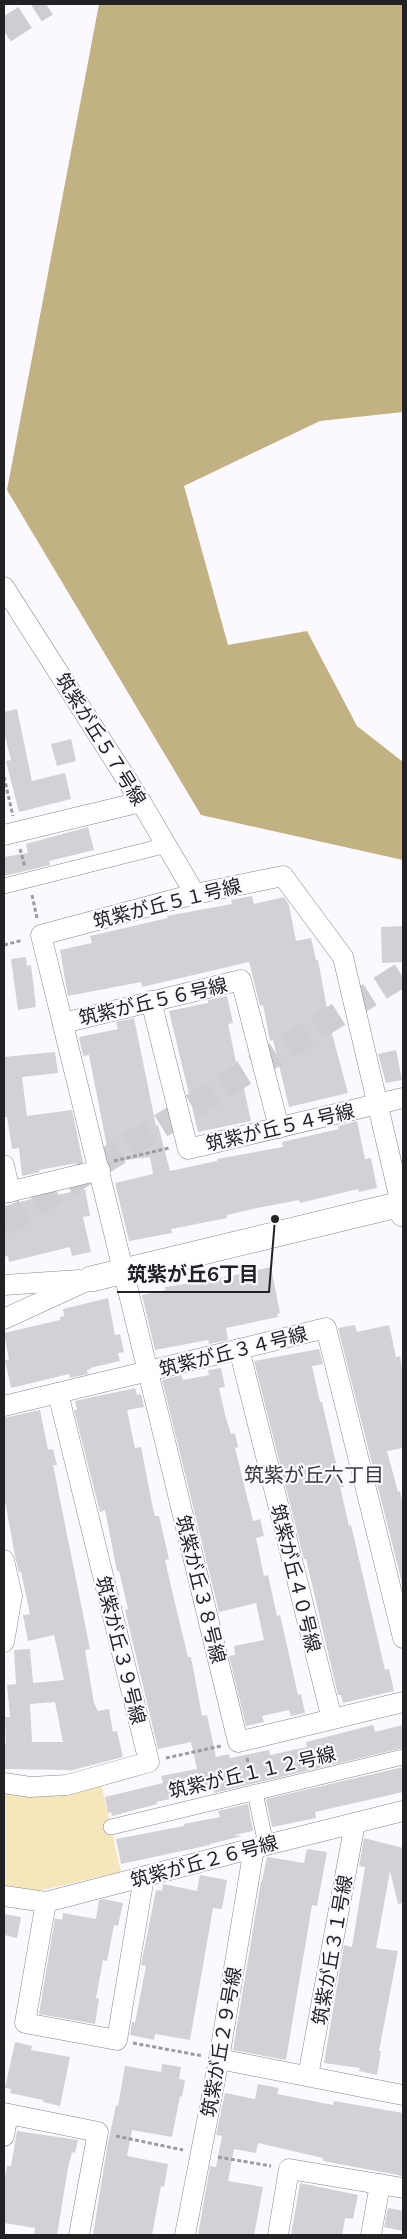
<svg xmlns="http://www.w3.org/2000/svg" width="407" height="2239" font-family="Mulish,'Noto Sans JP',sans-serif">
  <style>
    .green { fill: #f6e6bc }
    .forest { fill: #c2b182 }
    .building { fill: #d3d0d6; fill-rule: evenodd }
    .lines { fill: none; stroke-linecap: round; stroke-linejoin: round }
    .tertiary-tunnel { stroke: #d0cdd2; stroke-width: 25; stroke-dasharray: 25 12; stroke-linecap: butt }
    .pedestrian-casing { stroke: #88868a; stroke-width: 16 }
    .minor-casing { stroke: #88868a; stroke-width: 21 }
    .tertiary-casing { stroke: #88868a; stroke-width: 26 }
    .path { stroke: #9d9b9f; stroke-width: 3; stroke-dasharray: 4 2.5; stroke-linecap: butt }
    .pedestrian { stroke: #fff; stroke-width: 15 }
    .minor { stroke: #fff; stroke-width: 20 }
    .tertiary { stroke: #fff; stroke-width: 25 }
    .labels { text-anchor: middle; stroke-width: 4.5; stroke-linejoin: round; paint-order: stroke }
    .street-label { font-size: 19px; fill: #222224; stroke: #fbf8fe }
    .neighbourhood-label { font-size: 20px; fill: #39373b; stroke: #fbf8fe }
    .leader { fill: none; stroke: #222224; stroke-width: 2 }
    .callout-dot { fill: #222224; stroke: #fbf8fe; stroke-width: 2 }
    .callout-label { font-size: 20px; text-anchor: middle; font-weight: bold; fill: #222224; stroke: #fbf8fe; stroke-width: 4.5; stroke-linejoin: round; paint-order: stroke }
  </style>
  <rect width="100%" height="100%" fill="#fbf8fe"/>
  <polygon class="green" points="101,1783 121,1872 29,1893 4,1889 4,1791"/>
  <polygon class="forest" points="99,4 403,4 403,412 320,421 184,486 228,645 307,631 357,726 403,762 403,860 201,815 7,490"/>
  <g class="building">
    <polygon points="17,709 32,781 65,773 71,799 19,812 6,761 11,760 4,732 4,712"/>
    <polygon points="71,739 76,761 57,766 51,744"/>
    <polygon points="88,827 94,850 49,861 50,865 4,876 4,857 28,853 26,844"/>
    <polygon points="252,896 254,904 284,897 289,905 296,941 311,938 316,960 318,960 331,1030 348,1093 289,1107 273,1040 270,1041 263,1005 260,1006 249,962 142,987 141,982 68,996 60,950 92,943 90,936 168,918 167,916 232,904 231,900"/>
    <polygon points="403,926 403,962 382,963 381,927"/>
    <polygon points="26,957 27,966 31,965 36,1007 18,1010 11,959"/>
    <polygon points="227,996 233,1023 228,1024 236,1062 238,1061 251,1121 198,1132 169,1011 208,1003 208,1000"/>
    <polygon points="134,1018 156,1126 158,1125 170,1171 217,1161 217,1159 283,1147 282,1142 339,1129 338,1126 357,1121 365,1159 371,1158 377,1188 359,1192 358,1189 300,1203 299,1200 257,1208 227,1215 227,1218 171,1229 172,1233 129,1241 115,1183 153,1174 150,1157 110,1162 89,1055 83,1056 79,1037 118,1029 116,1022"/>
    <polygon points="396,1050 402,1080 386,1083 378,1054"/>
    <polygon points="55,1052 58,1073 22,1077 27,1116 72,1110 83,1162 39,1170 40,1172 22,1176 19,1148 12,1149 7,1117 5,1117 4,1057"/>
    <polygon points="85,1189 90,1216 83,1217 91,1252 72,1256 70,1247 9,1262 8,1256 4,1257 4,1206 43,1196 43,1198"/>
    <polygon points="271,1267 280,1313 277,1314 278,1317 226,1328 228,1340 209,1344 208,1340 155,1350 142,1295 166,1290 165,1287 216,1279"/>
    <polygon points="108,1298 115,1335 120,1334 124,1352 118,1353 120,1361 90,1368 91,1369 87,1370 88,1374 70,1378 69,1374 11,1388 5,1360 9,1360 4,1333 60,1320 60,1317 64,1316 63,1309"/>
    <polygon points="355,1325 357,1332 389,1325 396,1357 400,1356 403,1372 403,1448 387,1451 398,1492 400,1491 403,1505 403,1583 402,1583 338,1328"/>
    <polygon points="319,1349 323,1364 312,1366 320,1402 322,1402 338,1472 341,1472 344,1487 340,1487 349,1526 351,1525 385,1670 389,1669 394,1691 343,1703 341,1695 338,1695 306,1559 304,1559 254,1361"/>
    <polygon points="221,1368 225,1387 219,1388 225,1415 231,1434 235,1433 238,1447 235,1448 253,1521 260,1519 264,1536 256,1538 264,1576 268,1575 277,1616 280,1615 298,1695 301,1694 305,1713 291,1716 289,1710 262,1716 264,1722 246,1726 229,1656 235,1655 234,1646 264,1640 256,1603 219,1612 162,1380 181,1375 183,1380 209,1375 208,1370"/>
    <polygon points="135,1388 137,1395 141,1394 144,1407 127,1410 135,1448 141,1447 152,1504 155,1516 159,1516 169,1559 165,1560 173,1595 188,1657 191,1657 202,1716 207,1715 216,1757 229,1754 230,1758 269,1750 270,1755 307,1747 306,1742 373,1725 375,1732 403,1725 403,1748 214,1793 213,1787 184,1793 184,1796 156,1802 157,1804 112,1816 111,1812 108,1813 105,1797 163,1783 161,1776 197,1769 191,1742 158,1749 125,1610 128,1609 119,1571 117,1571 105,1510 100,1512 74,1410 77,1410 75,1401"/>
    <path d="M40,1410l8,40 5,-1 4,16h-4l37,184 -5,1 9,53 4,8 11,-2 4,23 4,-1 6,26 -54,14v-1l-65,-1v-25h2l-1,-27h5l-3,-32 9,-1 -2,-34 16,-1 3,34 31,-3 -10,-45 -26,6 -5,-26 7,-1 -9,-42h-2l-4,-16 -11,-61v-77zM55,1702l8,40h-31l-2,-38z"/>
    <polygon points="403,1767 403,1792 315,1812 316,1818 272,1827 266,1799"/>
    <polygon points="248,1804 253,1831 234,1835 242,1836 210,1844 210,1845 121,1864 116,1839 184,1826 184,1824 220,1817 218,1811"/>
    <polygon points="364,1838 403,1848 403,1903 398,1904 390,1871 376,1948 398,1951 379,2051 381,2051 377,2075 359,2071 360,2068 324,2063 344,1945 352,1947 365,1867 359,1866"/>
    <polygon points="307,1849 327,1852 317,1906 312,1905 286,2060 233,2050 261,1881 262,1881 267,1857 304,1863"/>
    <polygon points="200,1875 227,1880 222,1909 213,1908 190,2040 155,2034 154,2040 130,2035 132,2022 135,2023 146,1966 141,1965 156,1890 162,1891 163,1884 197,1891"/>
    <polygon points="104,1899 123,1903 118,1926 114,1925 107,1961 103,1960 96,1998 99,1999 95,2024 39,2014 55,1918 62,1920 63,1913 96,1919 99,1900"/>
    <polygon points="4,1914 21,1917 17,1938 4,1935"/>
    <polygon points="15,2042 32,2046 31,2050 70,2057 60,2106 43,2102 43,2100 10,2093 11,2089 5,2088"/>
    <polygon points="162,2064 181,2067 179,2079 185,2080 182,2097 180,2096 172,2137 132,2130 127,2156 168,2164 164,2187 161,2186 152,2235 93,2235 107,2148 116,2105 118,2106 125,2066 161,2072"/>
    <polygon points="258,2084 279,2088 277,2094 333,2105 334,2101 403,2113 403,2176 323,2161 323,2158 258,2143 256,2153 234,2149 228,2181 263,2187 254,2235 198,2235 210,2166 216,2167 222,2136 216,2135 225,2093 255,2099"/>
    <polygon points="17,2131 78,2140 75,2153 72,2152 68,2168 57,2235 34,2235 35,2228 4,2223 4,2182 7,2166 11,2166"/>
    <polygon points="300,2183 358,2195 353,2219 345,2218 342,2235 291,2235"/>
    <polygon points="388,2208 403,2211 403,2231 384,2227"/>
  </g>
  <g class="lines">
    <g class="tertiary-tunnel">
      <polyline points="4,31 46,4"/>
      <polyline points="4,1224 403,974"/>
    </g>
    <defs>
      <g id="pedestrian">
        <polyline points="4,886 167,845"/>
        <polyline points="255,1792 266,1845"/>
        <polyline points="111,1827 403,1757"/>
      </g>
      <g id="minor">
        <polyline points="4,587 141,802 195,894"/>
        <polyline points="4,835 141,802"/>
        <polyline points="151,1001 188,1149 403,1098"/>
        <polyline points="63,1023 241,980 279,1128"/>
        <polyline points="4,1165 10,1192"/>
        <polyline points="4,1193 100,1170"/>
        <path d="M401,1204l-58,-247 -60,-81 -88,18 -154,41c68,269 131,538 197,807l165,-40"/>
        <polyline points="4,1285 79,1280"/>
        <polyline points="4,1319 91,1279"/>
        <polyline points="239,1349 332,1719"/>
        <polyline points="4,1406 326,1328 403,1638"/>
        <polyline points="4,1560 12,1596 4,1642"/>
        <polyline points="4,1783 30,1787 67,1785 149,1762 58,1393"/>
        <polyline points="4,1896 46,1902 254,1848 403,1811"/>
        <polyline points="46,1902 25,2023 117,2040 144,1877"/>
        <polyline points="219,2059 403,2095"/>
        <polyline points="308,2076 355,1823"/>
        <polyline points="4,2113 98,2132 79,2235"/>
        <polyline points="4,2136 8,2114"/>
        <polyline points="185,2235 219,2059 254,1848"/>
        <polyline points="278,2235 289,2169 403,2188"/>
        <polyline points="371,2235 380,2184"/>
      </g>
      <polyline id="tertiary" points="91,1279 401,1204 403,1214"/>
    </defs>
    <use href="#pedestrian" class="pedestrian-casing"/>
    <use href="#minor" class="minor-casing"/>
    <use href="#tertiary" class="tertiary-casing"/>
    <g class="path">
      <polyline points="4,777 13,816"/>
      <polyline points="20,849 25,867"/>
      <polyline points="32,895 37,918"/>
      <polyline points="4,945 23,940"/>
      <polyline points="114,1161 169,1148"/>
      <polyline points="166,1758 221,1746"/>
      <polyline points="247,1758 252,1779"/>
      <polyline points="133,2043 203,2056"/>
      <polyline points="116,2136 183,2150"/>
      <polyline points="218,2157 271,2166"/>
    </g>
    <use href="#pedestrian" class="pedestrian"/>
    <use href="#minor" class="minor"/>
    <use href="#tertiary" class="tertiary"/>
  </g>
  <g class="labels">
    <g class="street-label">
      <text transform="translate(101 739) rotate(58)" y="7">筑紫が丘５７号線</text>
      <text transform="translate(167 903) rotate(-14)" y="7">筑紫が丘５１号線</text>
      <text transform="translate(153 1001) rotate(-13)" y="7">筑紫が丘５６号線</text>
      <text transform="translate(280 1127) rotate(-13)" y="7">筑紫が丘５４号線</text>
      <text transform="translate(233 1351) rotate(-14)" y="7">筑紫が丘３４号線</text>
      <text transform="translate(296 1578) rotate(76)" y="7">筑紫が丘４０号線</text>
      <text transform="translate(201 1589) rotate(76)" y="7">筑紫が丘３８号線</text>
      <text transform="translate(121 1650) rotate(76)" y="7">筑紫が丘３９号線</text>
      <text transform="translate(252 1772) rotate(-13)" y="7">筑紫が丘１１２号線</text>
      <text transform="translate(204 1861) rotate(-15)" y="7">筑紫が丘２６号線</text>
      <text transform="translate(332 1950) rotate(-80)" y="7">筑紫が丘３１号線</text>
      <text transform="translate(221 2042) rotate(-80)" y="7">筑紫が丘２９号線</text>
    </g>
    <g class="neighbourhood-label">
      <text x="314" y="1482">筑紫が丘六丁目</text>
    </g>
  </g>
  <path class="leader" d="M275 1219L269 1292H117"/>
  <circle class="callout-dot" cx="275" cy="1219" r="5"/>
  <g class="callout-label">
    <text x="193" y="1281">筑紫が丘6丁目</text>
  </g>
  <rect width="407" height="2239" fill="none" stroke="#222224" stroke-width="10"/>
</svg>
